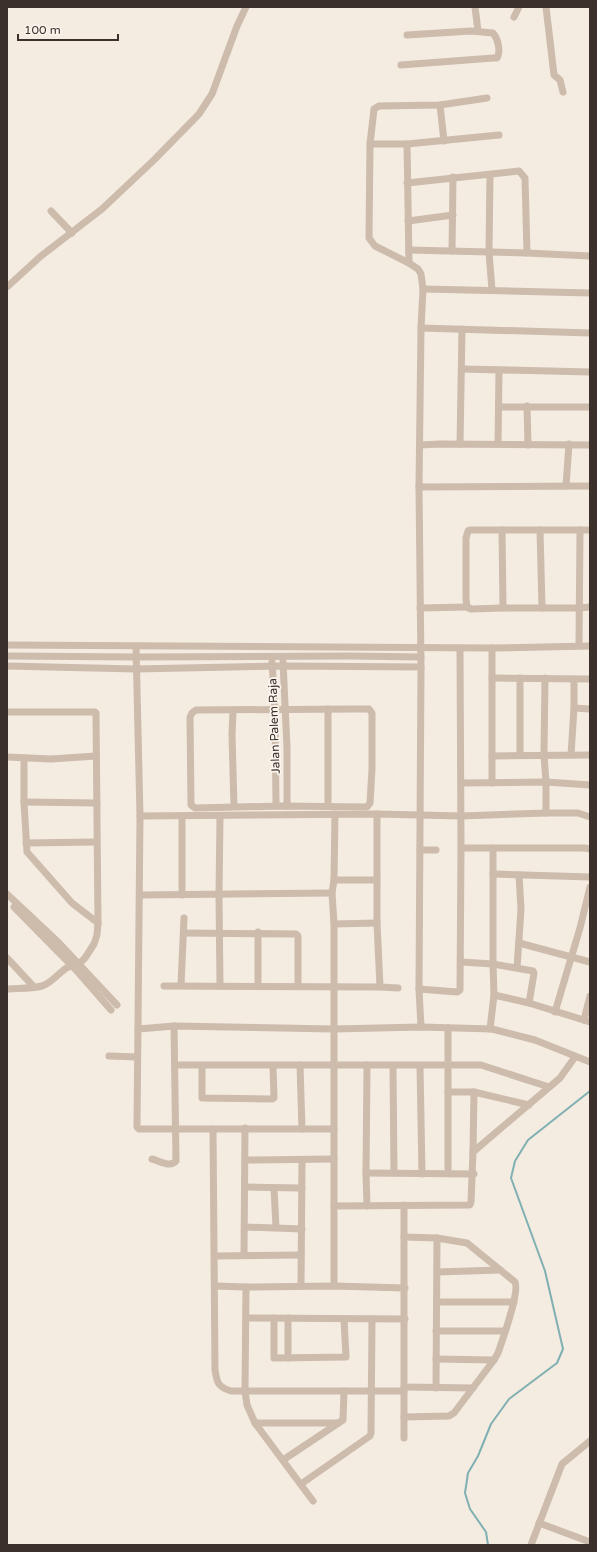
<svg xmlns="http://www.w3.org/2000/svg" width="597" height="1552" font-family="'Varela Round',sans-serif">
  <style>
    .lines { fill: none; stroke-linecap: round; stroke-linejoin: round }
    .stream { stroke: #7fb0b2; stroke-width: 2 }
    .minor { stroke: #cdbbac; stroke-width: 7 }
    .labels { text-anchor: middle; stroke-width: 3.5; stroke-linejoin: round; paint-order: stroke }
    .street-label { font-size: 12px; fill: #3b302b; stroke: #fbf5ee }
  </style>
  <rect width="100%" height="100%" fill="#f4ebe1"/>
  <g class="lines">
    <polyline class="stream" points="488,1545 486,1532 470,1509 465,1493 468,1473 478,1456 491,1424 509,1399 557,1363 563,1349 545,1271 511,1178 515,1161 528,1140 590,1091"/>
    <g class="minor">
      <polyline points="475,7 478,31"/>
      <polyline points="546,7 554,75 560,80 563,92"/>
      <polyline points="514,17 519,7"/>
      <path d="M401,65l92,-7h4c4,-7 1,-19 -4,-25l-22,-2 -64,4"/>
      <polyline points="440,105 444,141"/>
      <polyline points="370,144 407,144 499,135"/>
      <polyline points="407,144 409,263 418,269 421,274 423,289 421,328 419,487 421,667 419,989 421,1027"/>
      <polyline points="490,175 489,252 492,290"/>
      <polyline points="407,183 519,171 525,178 527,253"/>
      <polyline points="51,211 72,233"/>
      <polyline points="408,221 453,215"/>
      <polyline points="409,250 527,253 590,256"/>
      <polyline points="452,251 453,177"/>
      <polyline points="409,263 375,246 369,238 370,144 374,109 379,106 440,105 487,98"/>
      <polyline points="7,287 41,256 102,209 155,159 199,114 212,94 237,26 246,7"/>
      <polyline points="423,289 590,293"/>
      <polyline points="421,328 590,333"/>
      <polyline points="462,369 590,372"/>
      <polyline points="527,406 528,445"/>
      <polyline points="500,407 590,407"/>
      <polyline points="460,444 462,329"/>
      <polyline points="498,444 499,371"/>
      <polyline points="420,445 440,444 590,445"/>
      <polyline points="566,486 569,444"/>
      <polyline points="419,487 590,486"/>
      <polyline points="502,530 503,608"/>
      <polyline points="540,530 542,608"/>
      <polyline points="590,530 470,530 468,531 466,538 466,599 467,607 471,609 503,608 579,608 590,607"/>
      <polyline points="420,608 467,607"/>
      <polyline points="7,645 492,648 590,646"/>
      <polyline points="579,645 580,530"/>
      <polyline points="136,646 140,816 137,1127 139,1129 334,1129"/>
      <polyline points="492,648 492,783"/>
      <polyline points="7,656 136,657 350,656 421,657"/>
      <polyline points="272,662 275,710 276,806"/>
      <polyline points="283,662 287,748 287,806"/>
      <polyline points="7,666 136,669 283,666 421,667"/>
      <polyline points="492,678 590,679"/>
      <polyline points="545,678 544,755 546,782 546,813"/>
      <polyline points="574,708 590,709"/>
      <polyline points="328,709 328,806"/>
      <polygon points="353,709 369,709 372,713 372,769 370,803 367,807 281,806 195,808 191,805 190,717 192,713 196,710"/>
      <polyline points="233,711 232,735 234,806"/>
      <path d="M7,712h88l1,1 2,210 -1,12 -3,9 -9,14 -6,6c-18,1 -22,17 -37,22 -11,3 -24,2 -35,3"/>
      <polyline points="520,755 520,678"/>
      <polyline points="571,755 574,708 574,679"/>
      <polyline points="492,756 590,755"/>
      <polyline points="7,757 51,759 96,756"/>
      <polyline points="24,758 24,802 27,852 72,903 98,923"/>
      <polyline points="461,783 546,782 590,785"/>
      <polyline points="24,802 97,803"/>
      <polyline points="140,816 377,814 461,816 546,813 578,813 590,817"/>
      <polyline points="182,816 182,895"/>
      <polyline points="26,843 96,842"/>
      <polyline points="461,848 584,848 590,849"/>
      <polyline points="420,850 436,850"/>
      <polyline points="493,874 590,877"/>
      <polyline points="334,880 377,880"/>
      <polyline points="7,894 57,941 117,1005"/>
      <polyline points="140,895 332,893"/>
      <polyline points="14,907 76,970 111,1010"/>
      <polyline points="334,924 377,923"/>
      <polyline points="184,933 296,934 298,936 298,986"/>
      <polyline points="519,943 590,962"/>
      <polyline points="7,958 34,987"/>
      <polyline points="461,962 493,964 533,971 534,973 529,1003"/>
      <polyline points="517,968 521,909 519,875"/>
      <polyline points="181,985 184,918"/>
      <polyline points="164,986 380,987 377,923 377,814"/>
      <polyline points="220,986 219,895 220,816"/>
      <polyline points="258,986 258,932"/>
      <polyline points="380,987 398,988"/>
      <polyline points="419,989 457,992 460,990 461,848 460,648"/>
      <polyline points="494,995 529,1003 590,1022"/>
      <polyline points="555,1012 580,928 590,887"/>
      <polyline points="584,1020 590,996"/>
      <polyline points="138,1029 174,1026 334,1029 421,1027 492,1029 535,1040 590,1062"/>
      <polyline points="490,1029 494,995 493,964 493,848"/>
      <polyline points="109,1056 137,1057"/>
      <polyline points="175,1065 481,1065 549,1087"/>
      <polyline points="300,1065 302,1129"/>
      <polyline points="367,1065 366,1173 367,1206"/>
      <polyline points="202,1066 202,1098 272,1099 274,1098 273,1066"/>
      <polyline points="393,1066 394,1173"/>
      <polyline points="420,1066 422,1174"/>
      <polyline points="448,1092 474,1092 529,1105"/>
      <path d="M213,1129l2,241c2,13 3,17 16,21h173"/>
      <polyline points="473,1152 474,1092"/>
      <path d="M152,1159c8,2 18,9 24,2l-2,-135"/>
      <polyline points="245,1160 334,1159"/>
      <polyline points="366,1173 474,1174"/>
      <polyline points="448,1173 448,1028"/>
      <polyline points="245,1187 302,1188"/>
      <polyline points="274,1188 276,1227"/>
      <polyline points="334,1206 470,1205 471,1202 473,1152 560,1078 575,1057"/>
      <polyline points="245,1227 302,1229"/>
      <path d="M404,1237l33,1 30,5 48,39c5,10 -13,59 -17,71l-4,7 -40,53 -5,3 -45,1"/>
      <polyline points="244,1255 245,1128"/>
      <polyline points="215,1256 301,1255"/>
      <polyline points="437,1272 500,1270"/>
      <polyline points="215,1286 246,1287 334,1286 405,1288"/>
      <polyline points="301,1286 302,1160"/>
      <polyline points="334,1286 334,924 332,893 334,880 335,814"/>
      <polyline points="246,1287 245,1391 247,1405 255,1423 313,1501"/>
      <polyline points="437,1302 514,1302"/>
      <polyline points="247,1318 405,1319"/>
      <polyline points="274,1318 274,1358 346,1357 344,1319"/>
      <polyline points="288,1318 288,1358"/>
      <polyline points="436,1331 505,1331"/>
      <polyline points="436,1359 494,1360"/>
      <polyline points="404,1387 473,1388"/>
      <polyline points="436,1388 437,1238"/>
      <polyline points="255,1423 338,1423"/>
      <polyline points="404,1438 404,1205"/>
      <polyline points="283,1460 343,1420 344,1391"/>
      <polyline points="301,1484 370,1436 371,1433 372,1319"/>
      <polyline points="539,1523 590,1542"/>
      <polyline points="531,1545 562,1464 590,1441"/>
    </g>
  </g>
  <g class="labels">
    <g class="street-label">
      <text transform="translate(274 726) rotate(-92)" y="4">Jalan Palem Raja</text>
    </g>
  </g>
  <rect width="597" height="1552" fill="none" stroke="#3b302b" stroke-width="16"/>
  <path d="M18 34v6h100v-6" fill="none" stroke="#3b302b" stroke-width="2"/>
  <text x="24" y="34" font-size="12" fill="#3b302b" stroke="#fbf5ee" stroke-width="3" paint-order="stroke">100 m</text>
</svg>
